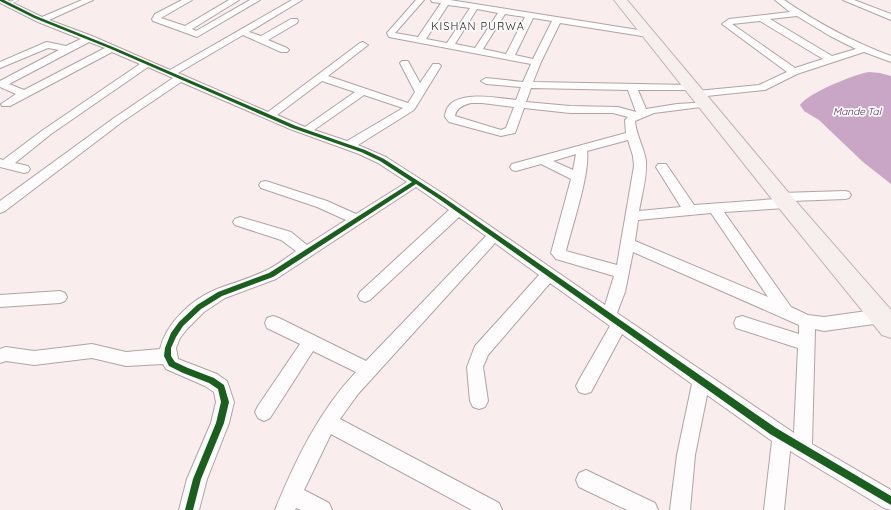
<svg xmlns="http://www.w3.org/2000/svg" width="891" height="510" font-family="Quicksand,sans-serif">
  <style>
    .water { fill: #c9a6c5 }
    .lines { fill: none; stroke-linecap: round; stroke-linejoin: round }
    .service-casing { stroke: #afa4a5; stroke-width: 1 }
    .minor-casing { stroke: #afa4a5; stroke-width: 2 }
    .primary-casing { stroke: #c3b3b3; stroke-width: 2 }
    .service { fill: #fefcfc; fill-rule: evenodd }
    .minor { fill: #fefcfc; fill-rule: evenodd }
    .primary { fill: #f6efee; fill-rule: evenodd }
    .cycleway-casing { stroke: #fbfbfb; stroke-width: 2 }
    .cycleway { fill: #1b5e20; fill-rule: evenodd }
    .labels { text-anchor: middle; stroke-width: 3.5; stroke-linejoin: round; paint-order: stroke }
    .far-water-label { font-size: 10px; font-style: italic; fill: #5d255c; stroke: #fbfbfb }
    .far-quarter-label { font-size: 11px; letter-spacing: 1px; fill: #25181a; stroke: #fbfbfb }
  </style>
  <rect width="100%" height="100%" fill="#f9edee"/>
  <path class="water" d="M869,72l11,1 11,3v108l-28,-22 -44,-42 -15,-9 -4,-6c8,-12 55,-31 69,-33z"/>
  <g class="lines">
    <defs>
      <polygon id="service" points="14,0 19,0 9,5 6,4"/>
      <g id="minor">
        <path d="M0,0h7l35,17 40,-17h11l-44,20 43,16 78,34 122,-70h10l-53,32 12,4 30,-17h6l1,2 -1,2 -29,17 19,8 2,2 -2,2h-6l-38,-17 -65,38 90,39 92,-69 3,-1 5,3 -40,31 80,27 7,-11 -15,-29 2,-2h6l12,22 13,-19h6l2,2 -27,44 -56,35 28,12 59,38 160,110 9,-29 -58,-17 -5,-6 20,-74 -30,-15 -25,7 -4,-1 -2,-3 2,-3 114,-31 -1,-13 3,-3 -15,-4h-43l-46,-5 -9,25 -14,3 -52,-14 -4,-5c1,-30 53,-19 71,-17l5,-13 -35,-3 -5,-3 5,-3 37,4 8,-18 -142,-27 -2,-4 29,-33h8l-29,33 23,4 23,-34 -9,-1 -1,-2h19l25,4 176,28 1,2 -4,3 -88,-14 -19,39 -8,20 158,3 5,3 -1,2h-57l8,19 31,-5 32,-2 1,2 -1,2 -55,7 -19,8c1,14 9,26 11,40 1,16 -4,33 -7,50l42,-4 -25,-40 2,-3h8l28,41 82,-6 -1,-2 2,-3 4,-1 64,-2 4,1 2,3 -2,3 -4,1 -54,2 1,2 -1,3 -5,2 -62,4 67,95 17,8 16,2 57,-8 5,2 3,5 -3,5 -5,2 -57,8 -9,-2 -3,115 79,46v20l-7,-2 -94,-57 -6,59h-20l8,-69 -65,-46 -12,60 -5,55h-20l7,-55 15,-71 -70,-50 -31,58 -6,2 -6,-2 -3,-6 3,-6 31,-54 -60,-43 -62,72 -5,12 5,34 -3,6 -6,2 -6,-2 -3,-6 -3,-34 8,-21 64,-71 -44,-32 -137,151 -18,25 159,84 3,7h-30l-141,-76 -27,56 25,13 3,7h-31l-5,-2 -1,2h-20c20,-49 44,-99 81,-138l-43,-21 -43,67 -6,3 -6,-3 -3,-6 3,-6 42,-62 -33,-16 -2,-5 2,-5 6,-2 6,2 87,43 120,-125 -27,-19 -89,83 -5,2 -5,-2 -2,-4 2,-4 89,-82 -33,-23 -140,92 -51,19 -21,14 -17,17 -7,9 -4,10 2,11 39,15 10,7 7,21 -5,21 -22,56 -8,31h-20l8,-31 24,-56 5,-21 -2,-10 -9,-6 -39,-17 -3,-5 -37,2 -34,-8 -58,7 -28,-4 -6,2v-14l6,-2 28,4 58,-7 34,8 34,-3c6,-26 32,-50 57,-60 16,-6 33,-11 48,-18 11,-5 21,-13 31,-20l-15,-11 -46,-15 -2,-3 2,-3 5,-2 51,15 16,13 39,-25 -29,-13 -56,-19 -2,-3 2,-3 4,-1 4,1 58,19 29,13 51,-32 -29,-19 -19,-9 -69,-25 -109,-47 -59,40 -117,89 -5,2v-12l114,-83 59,-40 -25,-11 -97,67 -36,29 13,3 2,3 -2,3 -4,1 -24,-6v-8l3,1 40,-30 97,-66 -28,-12 -102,54h-8l-1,-2 15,-10 -16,-7v-6l59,-31 -11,-2 -48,20v-6l44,-19 3,-1 19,4 15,-7 -43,-17 -38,-19zM448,5l22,3 -23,35 -21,-4zM477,9l21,4 -23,35 -20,-4zM505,14l20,3 -19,37 -23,-5zM533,18l19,3 -19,38 -18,-4zM89,42l16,6 -81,42 -15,-6zM322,81l33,11 -50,35 -28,-12zM531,88l97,2 8,22 -18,-5 -48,-1 -44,-4zM364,95l39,13 -56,33 -33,-11zM471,103h11l32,4 -8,21 -5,2 -46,-14c1,-8 8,-11 16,-13zM628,140l5,16 1,10 -17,99 -51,-14c6,-25 24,-77 21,-100zM576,154l-3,16 -20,-9zM711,213l57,84 -133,-56 3,-21zM633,252l166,73v9l-57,-18 -6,2 -2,5 2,5 62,20 -4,85 -177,-120 8,-21z"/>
        <polygon points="182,0 192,0 161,18 185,26 229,0 239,0 192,29 196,31 250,0 260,0 197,37 153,21 152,19 155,14"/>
        <path d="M775,0h9c34,23 69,42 107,56v6l-27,-10 -67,22 -32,16 -68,7 -4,-1 -1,-2 1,-2 4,-1 62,-6 28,-13 -65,-48 7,-5 61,-7zM797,16l33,20 26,13 -24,7 -62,-37zM760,21l63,38 -28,9 -63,-44z"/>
        <polygon points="843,0 854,0 891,14 891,20"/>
        <polygon points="60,291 65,293 67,297 65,301 60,303 0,307 0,295"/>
        <polygon points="586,470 655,503 658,510 627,510 579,487 576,480 579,473"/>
      </g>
      <polygon id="primary" points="614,0 627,0 793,198 891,310 891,338 882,335 779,208"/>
    </defs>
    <use href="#service" class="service-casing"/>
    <use href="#minor" class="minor-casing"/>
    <use href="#primary" class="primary-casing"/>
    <use href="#service" class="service"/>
    <use href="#minor" class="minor"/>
    <use href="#primary" class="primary"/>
    <defs>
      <polygon id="cycleway" points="0,0 4,0 36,16 113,47 296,126 365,150 384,159 443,197 776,428 891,496 891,505 770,434 439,199 416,184 273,277 222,296 201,309 183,326 176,337 171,348 171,356 175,362 188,368 214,378 224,385 229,402 224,423 201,479 193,510 185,510 193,479 216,423 221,402 218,389 209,383 183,373 169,366 164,356 165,348 171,333 179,322 197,305 218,292 269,273 412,182 380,161 361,152 292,128 111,49 34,18 0,1"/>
    </defs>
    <use href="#cycleway" class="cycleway-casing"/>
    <use href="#cycleway" class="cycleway"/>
  </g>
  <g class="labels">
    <g class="far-water-label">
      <text x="857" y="115">Mande Tal</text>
    </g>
    <g class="far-quarter-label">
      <text x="478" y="30">KISHAN PURWA</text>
    </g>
  </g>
</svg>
